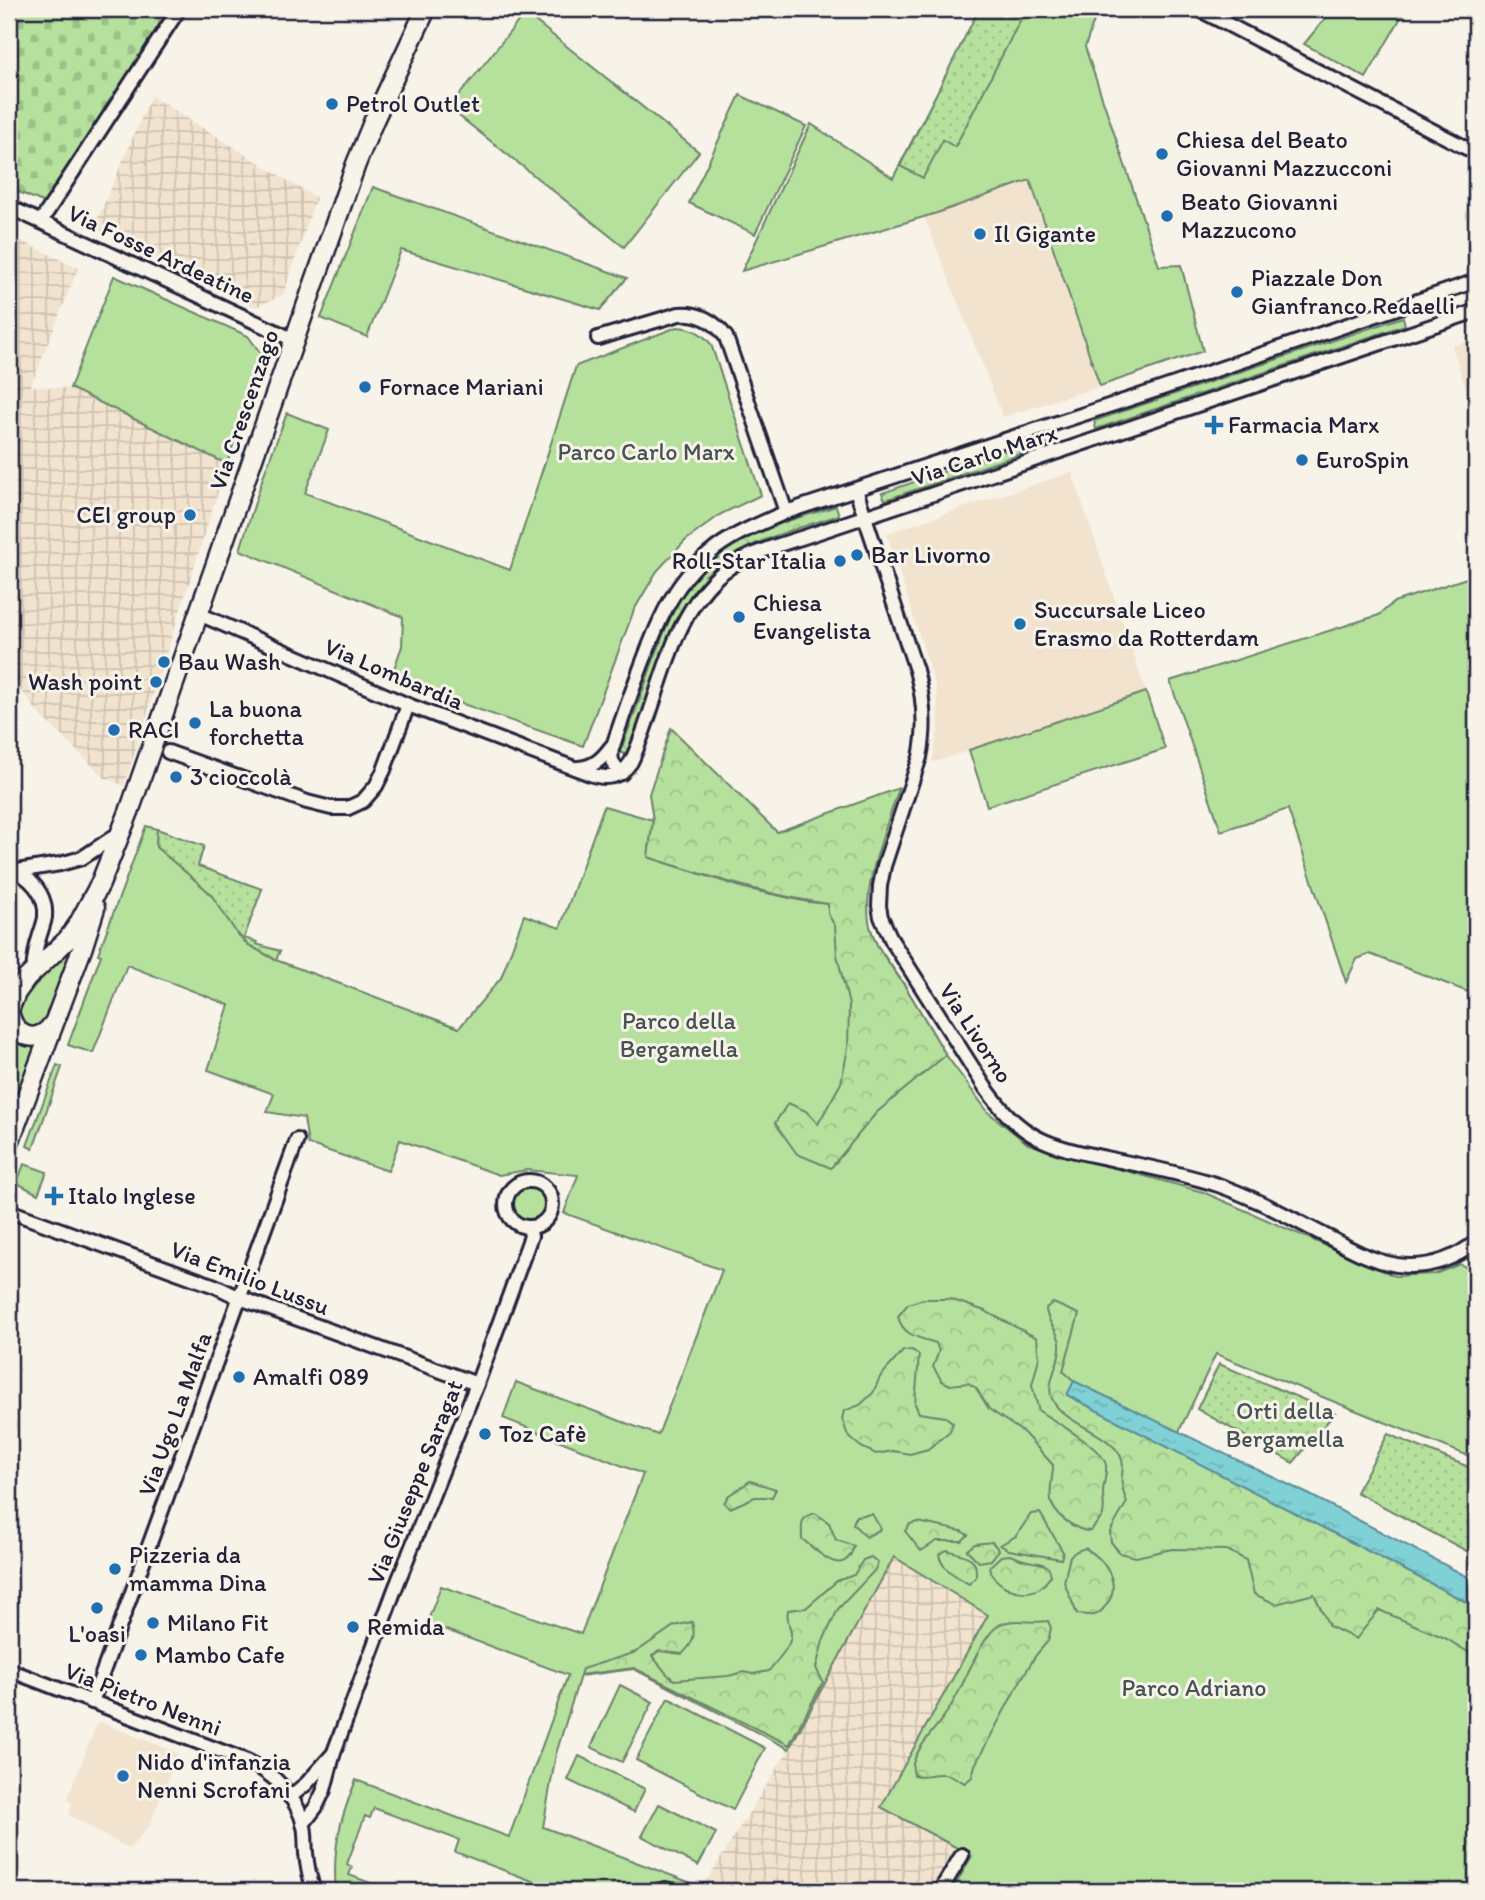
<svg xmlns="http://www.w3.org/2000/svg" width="1485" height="1900" font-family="Itim,sans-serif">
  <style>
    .built { fill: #f2e3cf }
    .industrial { fill: url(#industrial-grid) }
    .green { fill: #b6e19d; stroke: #6c826c; stroke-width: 2 }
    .forest { fill: url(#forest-crowns); stroke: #6c826c; stroke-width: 2 }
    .cemetery { fill: url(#cemetery-stones); stroke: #6c826c; stroke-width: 2 }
    .garden { fill: url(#garden-dots); stroke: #6c826c; stroke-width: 2 }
    .water { fill: url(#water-ripples); stroke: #5a8b97; stroke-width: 2 }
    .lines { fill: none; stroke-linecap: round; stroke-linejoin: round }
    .street-casing { stroke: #22223b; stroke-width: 18 }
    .secondary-casing { stroke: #22223b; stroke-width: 23 }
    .street { stroke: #f7f3e8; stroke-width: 12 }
    .secondary { stroke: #f7f3e8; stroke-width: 18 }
    .poi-dot { fill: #1f6fb2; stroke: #f7f3e8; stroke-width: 2.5 }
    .labels { text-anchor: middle; stroke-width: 6; stroke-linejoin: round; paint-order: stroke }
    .poi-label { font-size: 24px; fill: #22223b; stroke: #f7f3e8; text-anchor: start }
    .street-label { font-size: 24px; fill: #22223b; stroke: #f7f3e8 }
    .park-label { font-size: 24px; fill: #475254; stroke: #f7f3e8 }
  </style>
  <defs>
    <pattern id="industrial-grid" width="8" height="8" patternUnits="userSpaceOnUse" patternTransform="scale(1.75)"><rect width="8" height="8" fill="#f2e3cf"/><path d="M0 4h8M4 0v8" fill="none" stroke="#cfc2b3"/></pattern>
    <pattern id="forest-crowns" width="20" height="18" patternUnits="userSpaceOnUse" patternTransform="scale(1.75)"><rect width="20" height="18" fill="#b6e19d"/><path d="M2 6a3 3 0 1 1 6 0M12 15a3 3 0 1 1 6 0" fill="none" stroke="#9cc188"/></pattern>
    <pattern id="cemetery-stones" width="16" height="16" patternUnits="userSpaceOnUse" patternTransform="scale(1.75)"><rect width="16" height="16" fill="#b6e19d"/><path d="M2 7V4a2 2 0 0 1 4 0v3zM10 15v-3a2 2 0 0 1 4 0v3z" fill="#9cc188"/></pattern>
    <pattern id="garden-dots" width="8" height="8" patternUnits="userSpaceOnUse" patternTransform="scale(1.75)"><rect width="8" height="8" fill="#b6e19d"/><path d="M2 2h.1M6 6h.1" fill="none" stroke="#9cc188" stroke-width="1.8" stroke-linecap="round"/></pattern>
    <pattern id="water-ripples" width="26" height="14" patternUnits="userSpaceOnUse" patternTransform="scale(1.75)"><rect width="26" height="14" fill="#7fd1d5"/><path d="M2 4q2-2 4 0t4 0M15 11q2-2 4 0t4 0" fill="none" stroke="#6db3b8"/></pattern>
  </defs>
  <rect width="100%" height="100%" fill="#f7f3e8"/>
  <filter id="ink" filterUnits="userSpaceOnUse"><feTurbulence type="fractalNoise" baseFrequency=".0143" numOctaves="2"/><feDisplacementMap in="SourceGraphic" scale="14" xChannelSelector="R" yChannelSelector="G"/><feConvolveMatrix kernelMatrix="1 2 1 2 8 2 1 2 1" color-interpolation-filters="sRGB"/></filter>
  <g filter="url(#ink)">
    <g class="built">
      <polygon points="1030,180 1100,386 1003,417 924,217"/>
      <polygon points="1476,339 1476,408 1471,405 1452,346"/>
      <polygon points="1072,472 1146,692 932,763 939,725 936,688 887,533"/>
      <polygon points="98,1721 178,1753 150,1825 129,1849 69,1815 72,1804 67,1799"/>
    </g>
    <g class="industrial">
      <polygon points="151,96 316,198 283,295 255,307 94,227"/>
      <polygon points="9,235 78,268 31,386 70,388 227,464 124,786 105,778 41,716 9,676"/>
      <polygon points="894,1558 988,1615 881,1806 972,1857 952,1891 700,1891 789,1749"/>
    </g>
    <g class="green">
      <polygon points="980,9 1098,9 1085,47 1159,266 1181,265 1203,351 1100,386 1030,180 937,213 742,271 811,124 893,178"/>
      <polygon points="1333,9 1406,9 1366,78 1304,44"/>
      <polygon points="525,13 699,152 624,247 449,108"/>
      <polygon points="740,95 806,126 755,234 689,203"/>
      <polygon points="373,187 627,278 600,310 401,250 367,337 321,318"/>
      <polygon points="114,276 248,336 262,355 227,464 70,388"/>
      <polygon points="1403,317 1405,325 1096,429 1094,421"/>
      <path d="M677,327c15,1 24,5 34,17l50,151 -40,19 -36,27 -28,30 -23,39 -51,136 -183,-64 -9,-5 11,-31 1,-29 -163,-67 23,-73 24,-64 42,17 -24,63 205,77 66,-204z"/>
      <polygon points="1047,436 1050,444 885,500 882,493"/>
      <polygon points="1476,575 1476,995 1370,954 1357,959 1346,982 1288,809 1221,831 1170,681 1379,615 1394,602"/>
      <polygon points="1146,692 1165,749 987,806 969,750"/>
      <path d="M604,806l49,14 -5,37 96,31 64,14 54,5 15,38 27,39 42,71 42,57 40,32 175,48 192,84 40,-2 25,-10 16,8v187l-260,-105 -45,94 305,159v284h-524l20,-35 -91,-49 107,-192 -94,-58 -105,192 -155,-80 -54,7 -24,78 -13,73 159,60 -2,4c-9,0 -13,-6 -22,-8 -11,-3 -25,-1 -33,8h-86l-104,-39 4,-12 -85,-32 -4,10 -5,-2 -18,48 5,3 -3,8 32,12 -10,4h-35c-4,-42 4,-72 20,-111l153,57 59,-162 -141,-52 14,-37 140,48 62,-160 -140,-56 13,-36 142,53 64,-165 -158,-57 14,-38 -51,-5 -28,5 -99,-35 -12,31 -80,-27 -4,-26 -37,-6 7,-18 -66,-24 21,-65 -102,-40 -34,88 -25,-8 33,-90 -3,-1 48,-128 11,3 -1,18 47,39 11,12 22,34 11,12 29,16 183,68 42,-50 23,-63 36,13z"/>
      <polygon points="78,940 51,1018 37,1028 31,1028 24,1025 20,1021 17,1013 25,990"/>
      <path d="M9,1034c9,9 17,11 29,12l-29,74z"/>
      <polygon points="57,1065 62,1067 33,1149 27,1146"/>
      <polygon points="24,1164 47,1172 38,1194 17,1183"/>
      <circle cx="529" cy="1204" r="17"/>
      <polygon points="620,1685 653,1702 622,1762 591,1747"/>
      <polygon points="668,1698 765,1748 733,1810 636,1760"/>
      <polygon points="579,1756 645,1789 634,1812 568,1780"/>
      <polygon points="659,1804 716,1833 698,1866 642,1836"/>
    </g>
    <g class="forest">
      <path d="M836,506l3,9c-35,12 -73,21 -106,40 -45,24 -59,75 -76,120 -9,27 -19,54 -29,81l-8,-4c11,-28 21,-56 31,-85 18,-48 30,-89 76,-119 29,-20 76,-31 109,-42z"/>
      <path d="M671,728l106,104 122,-44c-12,39 -40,102 -28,142 6,21 22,37 33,55 15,23 28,47 42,70l-70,58 -45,55 -34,-14 -22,-31 13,-20 18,8 12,13 23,-41 7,-35 1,-43 -12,-50 -2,-29 -7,-12v-10c-63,-9 -120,-28 -180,-47l5,-37 -4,-26z"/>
      <path d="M923,1299h27l35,12 52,27 2,20 -7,27 7,26c14,9 65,38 67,54 1,9 -3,19 -3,28 1,24 4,19 -13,38 -13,0 -37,-16 -39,-31 -2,-11 2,-24 2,-35l-29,-32 -35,-24 -13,-21 -8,-5 -18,2 -8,-4 -9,-14 6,-16 -3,-8c-16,-5 -34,-7 -38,-27l10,-12z"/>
      <path d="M1053,1303l26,11 -16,57 11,10 -6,14 408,212v50l-31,-19 -66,-28 -23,29 -27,-13 -15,-32 -38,10 -22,-10 -8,-34 -19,-10 -55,-1 -36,8 -16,-4 -9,-11 -1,-10 17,-30c-2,-5 -4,-10 -5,-16 -2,-11 4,-20 -2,-31 -14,-25 -61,-32 -69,-59 -4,-17 11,-36 9,-53 -2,-13 -14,-21 -14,-35z"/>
      <polygon points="912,1350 919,1355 915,1404 919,1413 946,1417 953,1423 950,1431 928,1449 910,1454 893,1451 876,1454 861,1447 848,1436 842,1419 844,1411 860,1405 873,1393 880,1377 903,1351"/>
      <polygon points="750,1481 776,1489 772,1497 755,1497 730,1508 724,1503 728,1496"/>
      <path d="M815,1513l14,10 7,17 18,6c-10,35 -36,5 -52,-7 0,-15 -3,-21 13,-26z"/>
      <polygon points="1040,1513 1063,1552 1061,1559 1009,1550 1000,1545 1016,1536 1031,1514"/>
      <polygon points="872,1514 881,1529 866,1537 853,1524 856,1516"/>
      <polygon points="918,1522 961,1531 968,1535 962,1541 937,1541 921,1551 905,1531 910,1524"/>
      <polygon points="992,1542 999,1550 991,1560 979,1562 967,1550 975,1544"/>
      <path d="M1085,1548c20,11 37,36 22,56 -4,5 -7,10 -13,11 -5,1 -12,-1 -17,-1l-13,-32 6,-26 7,-5z"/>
      <path d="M947,1550c18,6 31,5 29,27l-7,7c-13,-8 -28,-15 -30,-30z"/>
      <path d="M1010,1555c6,2 12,5 18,6 12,3 21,0 23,15 -3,3 -7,10 -11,12 -18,11 -47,-2 -51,-21l12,-11z"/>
      <path d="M871,1557l7,6 -4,8 -36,38 -15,32 -7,27 7,14 -34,63 -155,-77 -54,7 2,-6 54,-17 38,-26 18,-4c4,14 1,22 -10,32l-23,-3 -7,5 15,18 7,6 54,-4 16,-4 9,2 16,-3c7,-10 23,-25 22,-37 -1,-9 -5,-14 -3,-24l18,-2 31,-27 17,-6 9,-15z"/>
      <path d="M1048,1621l3,7 -3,13 -12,14 -18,30 -43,80 -3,12 -7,6c-7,-3 -13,-9 -22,-9 -11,-1 -18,4 -29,1 -1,-5 -2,-7 -1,-11 6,-21 25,-37 36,-55 14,-20 31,-72 50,-84 14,-8 34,-1 49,-4z"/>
    </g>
    <polygon class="cemetery" points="9,9 170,9 45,203 9,188"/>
    <g class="garden">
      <polygon points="979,9 1026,9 955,147 943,140 923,178 900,166"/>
      <polygon points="157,829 204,846 198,866 262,889 244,938 257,942 256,944 280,951 276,960 247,944 236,932 210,893 156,847"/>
      <polygon points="1219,1364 1335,1413 1293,1463 1197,1409"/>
      <polygon points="1388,1434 1476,1470 1476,1556 1356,1492"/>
    </g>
    <polygon class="water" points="1074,1381 1310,1495 1476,1581 1476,1607 1067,1395"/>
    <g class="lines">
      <defs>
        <g id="street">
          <polyline points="1198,9 1476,153"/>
          <polyline points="9,207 294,340"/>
          <polyline points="41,221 179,9"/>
          <path d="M598,338l81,-24c19,-2 36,7 47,23l60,175"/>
          <path d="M856,490l60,180c8,29 10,59 4,87l-36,109 -4,20 -1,20 2,11 11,24 93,146c15,21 30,39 53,51 24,12 51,16 77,22 34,7 69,14 103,25 38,13 74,34 110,52 22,12 44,24 69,28 30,4 56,-5 79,-23"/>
          <path d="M199,614l209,91 182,69c17,6 30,4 41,-12 29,-61 35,-137 86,-185 26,-24 64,-32 96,-43 42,-14 84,-28 126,-42 180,-59 358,-121 537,-181"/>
          <polyline points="168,752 307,802 331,808 348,808 363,801 376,786 384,770 408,705"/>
          <path d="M578,768c16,-1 24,-9 33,-21"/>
          <path d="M622,773c-9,-6 -12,-13 -10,-24 7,-22 15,-44 23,-66 18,-48 34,-97 75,-130 22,-19 50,-29 76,-41l371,-122 319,-109"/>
          <path d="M9,867c20,9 38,26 36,50 -1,7 -4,14 -6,21 -4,11 -5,22 -6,33"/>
          <polyline points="17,871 60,864 82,858 121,832"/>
          <circle cx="529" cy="1204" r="23"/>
          <polyline points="9,1211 215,1286 240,1298 477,1384"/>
          <path d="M9,1670l238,91c26,12 50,35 57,65 2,9 1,18 2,27 1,13 4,26 8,38"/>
          <polyline points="92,1702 297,1140"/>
          <polyline points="290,1797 306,1784 332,1755"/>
          <polyline points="303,1824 316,1807 324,1790 334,1752 395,1589 477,1384 531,1236 529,1227"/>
          <polyline points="656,1891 665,1889 673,1891"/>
          <polyline points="940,1891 962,1855"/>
        </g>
        <g id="secondary">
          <path d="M9,1009c2,26 27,39 44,15"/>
          <polyline points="9,1010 16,993 27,978 68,939 78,925 100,884 129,812 356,164 374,120 426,9"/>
          <polyline points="9,1143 82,949 95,908"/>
        </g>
      </defs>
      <use href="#street" class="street-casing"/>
      <use href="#secondary" class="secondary-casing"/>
      <use href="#street" class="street"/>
      <use href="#secondary" class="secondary"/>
    </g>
  </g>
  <g class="poi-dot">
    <circle cx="332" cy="104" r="7"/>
    <circle cx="1162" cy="154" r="7"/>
    <circle cx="1167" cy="216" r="7"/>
    <circle cx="980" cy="234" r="7"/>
    <circle cx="1237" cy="292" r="7"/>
    <circle cx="365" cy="387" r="7"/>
    <path d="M1210.5 414.5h7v7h7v7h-7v7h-7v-7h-7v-7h7z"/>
    <circle cx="1302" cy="460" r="7"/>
    <circle cx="190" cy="515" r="7"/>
    <circle cx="857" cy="555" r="7"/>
    <circle cx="840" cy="561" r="7"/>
    <circle cx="739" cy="617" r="7"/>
    <circle cx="1020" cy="624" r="7"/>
    <circle cx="164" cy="662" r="7"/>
    <circle cx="156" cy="682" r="7"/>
    <circle cx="195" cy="723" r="7"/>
    <circle cx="114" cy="730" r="7"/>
    <circle cx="176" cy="777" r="7"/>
    <path d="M50.5 1185.5h7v7h7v7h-7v7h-7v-7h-7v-7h7z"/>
    <circle cx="239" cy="1377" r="7"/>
    <circle cx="485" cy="1434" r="7"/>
    <circle cx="115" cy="1569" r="7"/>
    <circle cx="97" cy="1608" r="7"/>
    <circle cx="153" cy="1623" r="7"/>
    <circle cx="353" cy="1627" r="7"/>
    <circle cx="141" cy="1655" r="7"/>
    <circle cx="123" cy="1776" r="7"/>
  </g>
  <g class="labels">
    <g class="poi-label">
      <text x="346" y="112">Petrol Outlet</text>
      <text x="1176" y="148">Chiesa del Beato<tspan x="1176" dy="28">Giovanni Mazzucconi</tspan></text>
      <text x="1181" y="210">Beato Giovanni<tspan x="1181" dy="28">Mazzucono</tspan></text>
      <text x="994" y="242">Il Gigante</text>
      <text x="1251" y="286">Piazzale Don<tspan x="1251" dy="28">Gianfranco Redaelli</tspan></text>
      <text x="379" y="395">Fornace Mariani</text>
      <text x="1228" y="433">Farmacia Marx</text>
      <text x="1316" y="468">EuroSpin</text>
      <text x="176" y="523" text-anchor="end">CEI group</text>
      <text x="871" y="563">Bar Livorno</text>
      <text x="826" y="569" text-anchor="end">Roll-Star Italia</text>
      <text x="753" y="611">Chiesa<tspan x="753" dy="28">Evangelista</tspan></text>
      <text x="1034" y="618">Succursale Liceo<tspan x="1034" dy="28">Erasmo da Rotterdam</tspan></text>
      <text x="178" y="670">Bau Wash</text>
      <text x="142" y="690" text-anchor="end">Wash point</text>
      <text x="209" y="717">La buona<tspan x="209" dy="28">forchetta</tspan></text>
      <text x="128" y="738">RACI</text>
      <text x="190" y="785">3 cioccolà</text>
      <text x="68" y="1204">Italo Inglese</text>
      <text x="253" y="1385">Amalfi 089</text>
      <text x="499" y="1442">Toz Cafè</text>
      <text x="129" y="1563">Pizzeria da<tspan x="129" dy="28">mamma Dina</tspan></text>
      <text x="167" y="1631">Milano Fit</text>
      <text x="367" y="1635">Remida</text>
      <text x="97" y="1642" text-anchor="middle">L'oasi</text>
      <text x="155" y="1663">Mambo Cafe</text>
      <text x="137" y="1770">Nido d'infanzia<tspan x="137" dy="28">Nenni Scrofani</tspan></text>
    </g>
    <g class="street-label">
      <text transform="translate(161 254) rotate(25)" y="8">Via Fosse Ardeatine</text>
      <text transform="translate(244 410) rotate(-71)" y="8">Via Crescenzago</text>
      <text transform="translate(984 455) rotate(-18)" y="8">Via Carlo Marx</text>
      <text transform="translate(394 674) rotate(23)" y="8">Via Lombardia</text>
      <text transform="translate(976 1033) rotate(57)" y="8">Via Livorno</text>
      <text transform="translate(250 1278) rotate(21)" y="8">Via Emilio Lussu</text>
      <text transform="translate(175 1414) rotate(-70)" y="8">Via Ugo La Malfa</text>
      <text transform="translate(415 1482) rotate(-68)" y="8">Via Giuseppe Saragat</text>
      <text transform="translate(143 1699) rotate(21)" y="8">Via Pietro Nenni</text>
    </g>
    <g class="park-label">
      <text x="646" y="460">Parco Carlo Marx</text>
      <text x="679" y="1029">Parco della<tspan x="679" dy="28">Bergamella</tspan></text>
      <text x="1285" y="1419">Orti della<tspan x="1285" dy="28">Bergamella</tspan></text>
      <text x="1194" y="1696">Parco Adriano</text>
    </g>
  </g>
  <rect width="1485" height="1900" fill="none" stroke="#f7f3e8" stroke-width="35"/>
  <rect x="18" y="18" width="1450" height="1865" fill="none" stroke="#22223b" stroke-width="2.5" filter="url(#ink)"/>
</svg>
